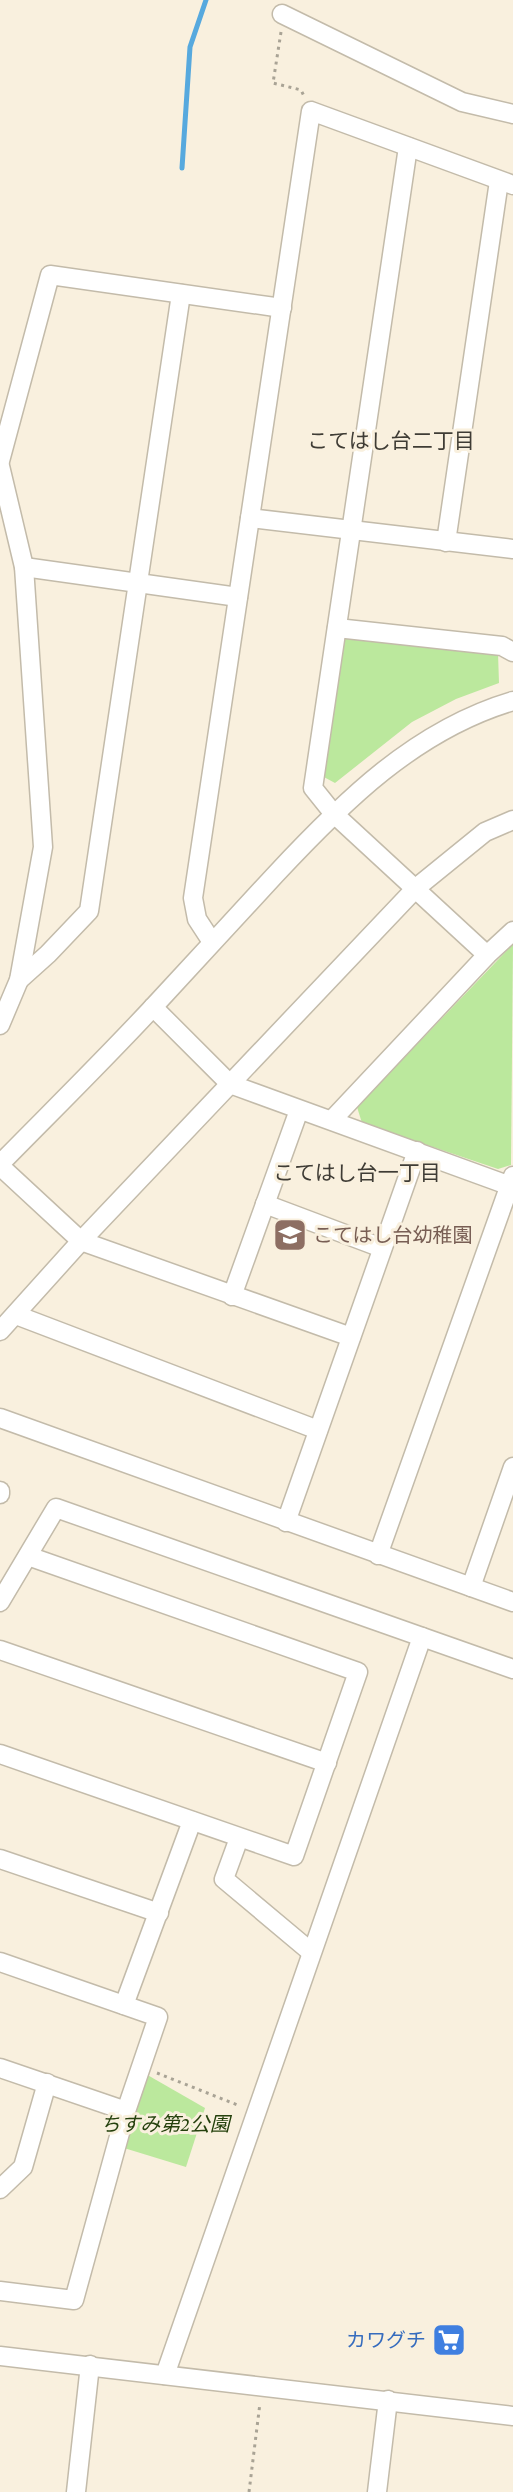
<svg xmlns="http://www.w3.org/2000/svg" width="513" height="2492" font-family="'Crimson Pro','Noto Sans JP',serif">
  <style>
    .green { fill: #bbe89d }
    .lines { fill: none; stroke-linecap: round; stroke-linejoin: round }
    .stream { stroke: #57a9de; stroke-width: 5 }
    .minor-casing { stroke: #c3bbaa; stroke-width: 21 }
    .path { stroke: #a9a395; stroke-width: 3; stroke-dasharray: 3 4.5; stroke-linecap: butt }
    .minor { stroke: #fff; stroke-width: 18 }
    .labels { text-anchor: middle; stroke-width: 6; stroke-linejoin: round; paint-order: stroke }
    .education-label { font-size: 20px; fill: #785e54; stroke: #f9f0de; text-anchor: start }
    .park-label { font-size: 20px; font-style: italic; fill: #25410d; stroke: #f9f0de }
    .shop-label { font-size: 20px; fill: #366cbe; stroke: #f9f0de; text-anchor: end }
    .neighbourhood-label { font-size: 21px; fill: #3f3c35; stroke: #f9f0de }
  </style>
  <rect width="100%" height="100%" fill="#f9f0de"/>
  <g class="green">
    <polygon points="352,635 498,653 499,683 456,699 412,722 335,783 322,776 341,642"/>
    <polygon points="513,944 511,1165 498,1169 362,1123 357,1107"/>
    <polygon points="144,2073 205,2108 186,2167 124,2148"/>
  </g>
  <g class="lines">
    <polyline class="stream" points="182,168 190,47 206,0"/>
    <defs>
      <g id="minor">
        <polyline points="282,14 462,102 513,114"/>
        <polyline points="408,147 313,788 333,813 487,955"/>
        <polyline points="0,461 50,275 282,308"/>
        <polyline points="0,466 24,567 43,847 19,980 0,1025"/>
        <polyline points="250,518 513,549"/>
        <polyline points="446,542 499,181"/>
        <polyline points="24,567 238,597"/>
        <polyline points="337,628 502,646 513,652"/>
        <polyline points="212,942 197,919 193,898 311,111 513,185"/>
        <polyline points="19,980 48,954 89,911 181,294"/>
        <polyline points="153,1007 230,1084 513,1187"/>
        <polyline points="332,1120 487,955 513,931"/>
        <path d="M0,1164c52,-53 105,-105 155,-159 40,-43 80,-87 120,-130 68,-73 140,-145 238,-174"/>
        <polyline points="0,1166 81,1241 351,1337"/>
        <polyline points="265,1204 382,1248"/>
        <polyline points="232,1296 299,1110"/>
        <polyline points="16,1315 318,1430"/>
        <polyline points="0,1331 81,1241 416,888 485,832 513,820"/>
        <polyline points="0,1418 513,1602"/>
        <polyline points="0,1491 0,1494"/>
        <polyline points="286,1522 417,1151"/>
        <polyline points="378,1555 513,1176"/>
        <polyline points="471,1587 513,1467"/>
        <polyline points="0,1602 56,1508 513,1669"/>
        <polyline points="0,1650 327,1763"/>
        <polyline points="0,1754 294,1856 358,1672 28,1556"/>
        <polyline points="239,1838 224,1879 311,1952"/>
        <polyline points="0,1859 159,1913"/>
        <polyline points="0,1962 158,2017 126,2111 74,2300 0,2291"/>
        <polyline points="124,2005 192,1821"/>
        <polyline points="0,2068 126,2111"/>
        <polyline points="0,2189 23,2167 47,2083"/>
        <polyline points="0,2356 513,2416"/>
        <polyline points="165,2375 422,1637"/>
        <polyline points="76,2492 90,2365"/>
        <polyline points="377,2492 388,2400"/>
      </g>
    </defs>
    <use href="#minor" class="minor-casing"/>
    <g class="path">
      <polyline points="281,32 273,83 301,90 304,96"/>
      <polyline points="157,2073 240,2106"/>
      <polyline points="249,2492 260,2403"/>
    </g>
    <use href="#minor" class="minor"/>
  </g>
  <defs>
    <symbol id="school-square" viewBox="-11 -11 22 22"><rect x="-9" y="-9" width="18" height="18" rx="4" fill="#8d6e63" stroke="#f9f0de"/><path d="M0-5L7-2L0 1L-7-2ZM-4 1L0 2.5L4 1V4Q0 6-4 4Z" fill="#fff"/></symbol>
    <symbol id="supermarket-square" viewBox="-11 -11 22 22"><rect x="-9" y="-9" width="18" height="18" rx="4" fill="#3f7fe0" stroke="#f9f0de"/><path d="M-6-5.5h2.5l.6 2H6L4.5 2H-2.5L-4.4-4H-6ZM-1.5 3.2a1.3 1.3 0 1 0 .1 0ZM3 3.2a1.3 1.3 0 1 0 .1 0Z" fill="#fff"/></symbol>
  </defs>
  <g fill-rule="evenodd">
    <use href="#school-square" x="271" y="1216" width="38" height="38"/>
    <use href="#supermarket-square" x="430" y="2321" width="38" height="38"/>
  </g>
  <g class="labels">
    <g class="education-label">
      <text x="313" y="1242">こてはし台幼稚園</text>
    </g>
    <g class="park-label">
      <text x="165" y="2131">ちすみ第2公園</text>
    </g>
    <g class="shop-label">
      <text x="426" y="2347">カワグチ</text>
    </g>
    <g class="neighbourhood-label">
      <text x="391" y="448">こてはし台二丁目</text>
      <text x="357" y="1180">こてはし台一丁目</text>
    </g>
  </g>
</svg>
